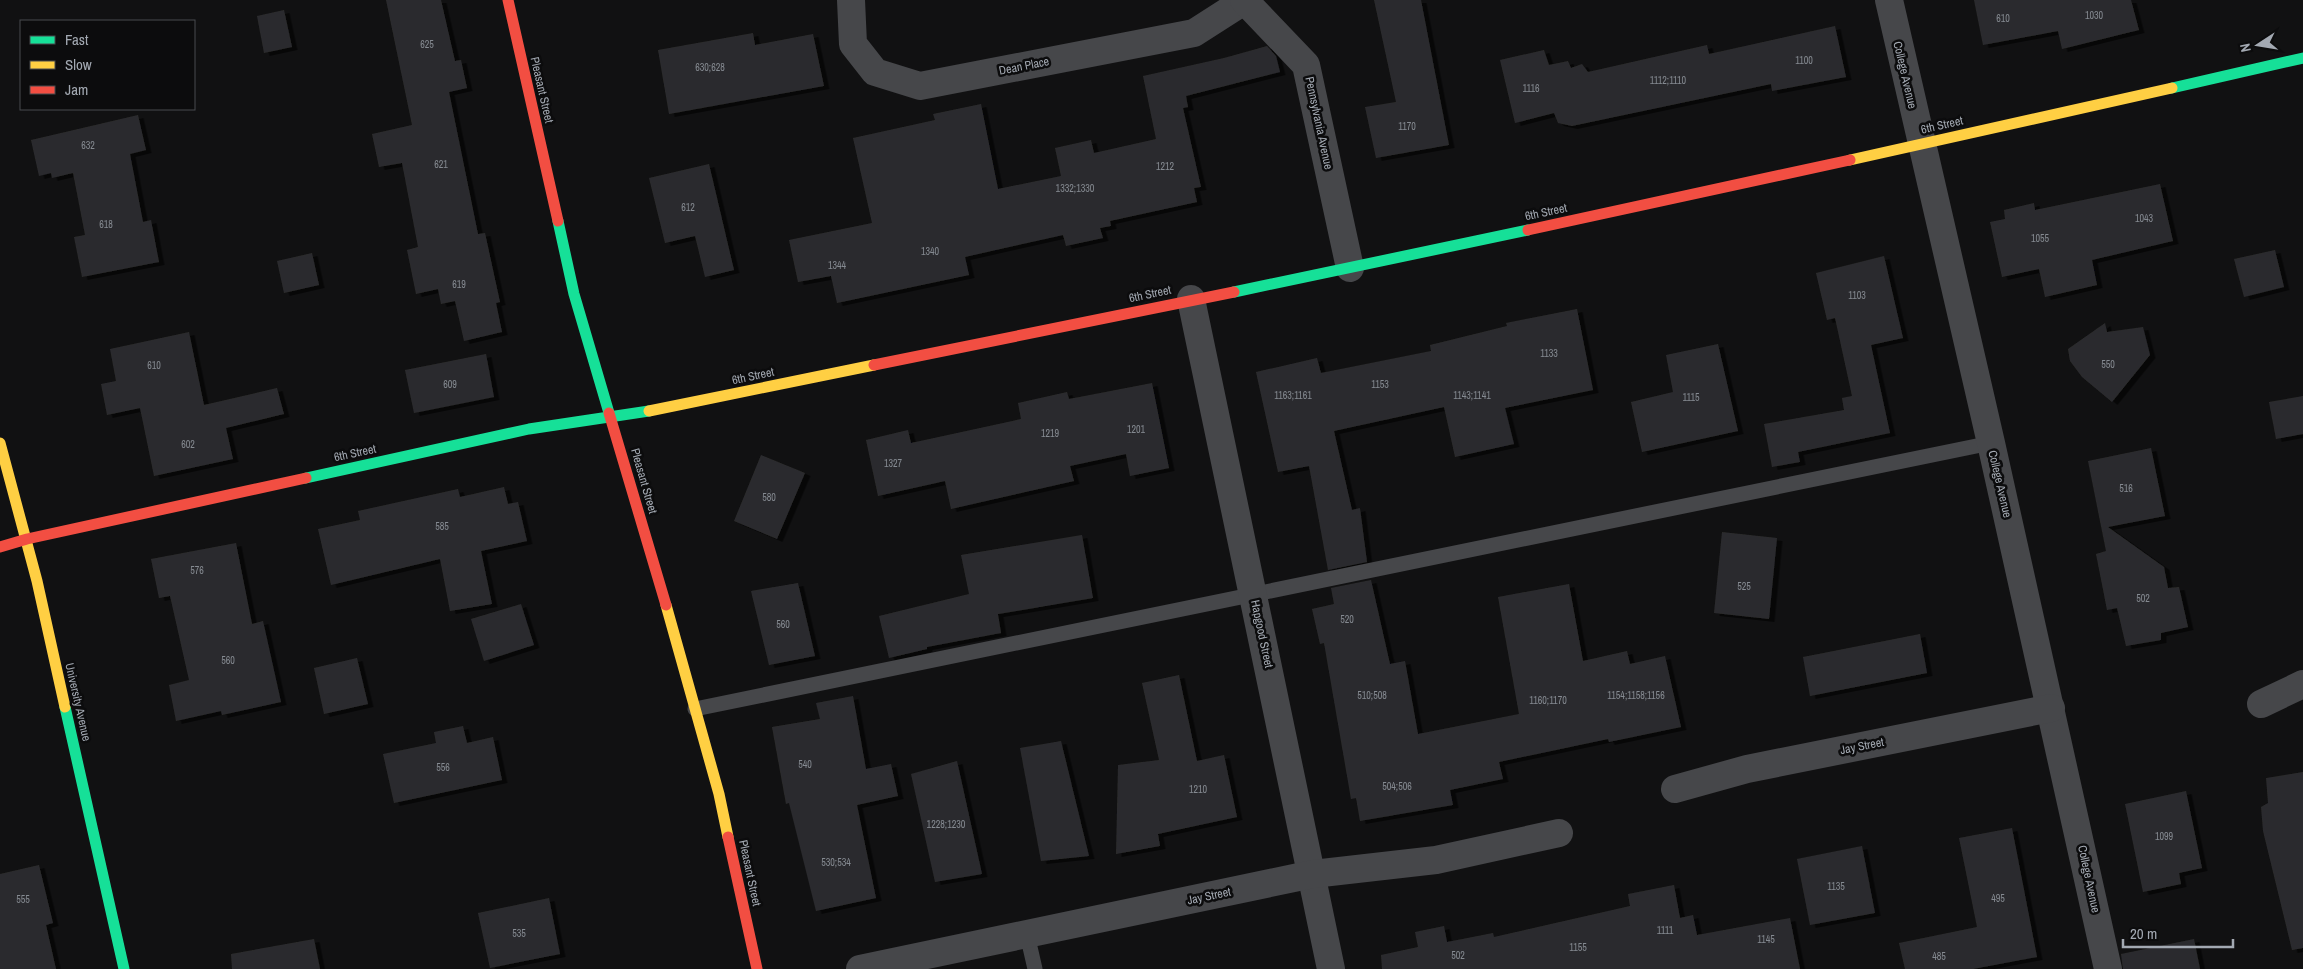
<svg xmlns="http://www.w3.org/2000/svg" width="2303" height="969" font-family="'Archivo Narrow',sans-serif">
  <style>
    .building { fill: #2c2c2d; filter: url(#shadow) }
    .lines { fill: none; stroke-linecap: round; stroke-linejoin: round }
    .lane { stroke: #46474a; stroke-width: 15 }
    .street { stroke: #46474a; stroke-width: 28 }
    .fast { stroke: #16e098; stroke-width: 11 }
    .slow { stroke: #ffcf43; stroke-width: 11 }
    .jam { stroke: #f24e42; stroke-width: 11 }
    .labels { text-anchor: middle; stroke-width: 5; stroke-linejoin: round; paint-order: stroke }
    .number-label { font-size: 10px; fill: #858a91 }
    .street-label { font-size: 12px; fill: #a3a9b2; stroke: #0c0c0d }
  </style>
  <defs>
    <filter id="shadow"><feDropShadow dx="5.5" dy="3" stdDeviation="0" flood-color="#0009"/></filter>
  </defs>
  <rect width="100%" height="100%" fill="#111112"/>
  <g class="building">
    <polygon points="386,0 441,0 455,61 461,60 467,88 449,92 478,234 485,233 500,302 496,303 502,332 464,341 455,301 441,304 438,289 416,294 407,250 418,247 402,163 379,167 372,134 412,125"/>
    <polygon points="1374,0 1421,0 1449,145 1376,158 1365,107 1396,102"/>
    <polygon points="1974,0 2131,0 2139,30 2062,49 2058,31 1983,45"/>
    <polygon points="284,10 292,47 264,53 257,16"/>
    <polygon points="1835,26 1846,77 1772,91 1771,84 1572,126 1558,123 1554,113 1515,123 1500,60 1544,50 1549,65 1568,61 1571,68 1582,64 1588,72 1707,45 1709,54"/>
    <polygon points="753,33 755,45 813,34 824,86 669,114 658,50"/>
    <polygon points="1267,46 1276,56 1280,72 1186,96 1188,107 1183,108 1201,187 1194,188 1197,202 1110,221 1111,226 1100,228 1103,238 1066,246 1063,235 965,257 969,275 837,303 831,276 798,282 789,240 872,223 853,138 935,120 933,114 981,104 998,189 1061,176 1055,148 1091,140 1094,153 1156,139 1143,76 1224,58"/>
    <polygon points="138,115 146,150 130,154 143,222 151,220 159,262 82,277 74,237 85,235 73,173 52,178 51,173 39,176 31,140"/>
    <polygon points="709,164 734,270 705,277 695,236 665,243 649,178"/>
    <polygon points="2160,184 2173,241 2092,260 2097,285 2045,297 2039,269 2002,277 1990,222 2005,219 2004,210 2034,203 2035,210"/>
    <polygon points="2275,250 2284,287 2244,297 2234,259"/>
    <polygon points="312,253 319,285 284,293 277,261"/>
    <polygon points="1884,256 1903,338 1871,345 1890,433 1798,452 1800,462 1772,467 1764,424 1844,410 1842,398 1852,396 1835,318 1827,320 1816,273"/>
    <polygon points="1577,309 1593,390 1505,408 1514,444 1455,457 1444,407 1334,431 1352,510 1360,508 1367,562 1328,570 1309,466 1278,472 1256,372 1317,358 1321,373 1431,351 1430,345 1507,326 1506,323"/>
    <polygon points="2105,323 2107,332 2143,327 2150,355 2112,402 2082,377 2070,361 2068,349"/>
    <polygon points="189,332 204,405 277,388 284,414 226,428 233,459 154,476 140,408 107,415 101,384 116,381 110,349"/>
    <polygon points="1718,344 1738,431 1642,452 1631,402 1673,392 1666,355"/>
    <polygon points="486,354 494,397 414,413 405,370"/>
    <polygon points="1152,383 1169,468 1130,476 1126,454 1070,466 1074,481 951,509 945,481 878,496 866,440 908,430 911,443 1021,419 1018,403 1067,392 1069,399"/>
    <polygon points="2303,396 2303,434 2276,439 2269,402"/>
    <polygon points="2151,448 2165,516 2108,527 2164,567 2168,588 2179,587 2188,627 2161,633 2161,640 2126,646 2117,608 2107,610 2096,554 2106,551 2088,461"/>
    <polygon points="761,455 805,473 777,539 734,521"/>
    <polygon points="504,487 508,504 518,502 527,541 481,551 492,604 450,611 440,559 331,585 318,529 360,520 358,511 458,489 460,497"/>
    <polygon points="1722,532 1777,538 1769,619 1714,613"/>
    <polygon points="1082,535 1093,598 998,614 1001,633 927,647 927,649 889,658 879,616 969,594 961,555"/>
    <polygon points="236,543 252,624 263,621 281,702 222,715 221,711 176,721 169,685 189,680 170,596 159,598 151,559"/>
    <polygon points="1371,580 1390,664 1405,661 1418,734 1519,714 1498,597 1569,584 1583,661 1627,651 1630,664 1665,656 1681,727 1609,742 1608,739 1499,762 1503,779 1450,790 1453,805 1360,821 1356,798 1351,799 1324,643 1320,644 1312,609 1334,604 1331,588"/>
    <polygon points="798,583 815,656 769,665 751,591"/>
    <polygon points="521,604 534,645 484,661 471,619"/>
    <polygon points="1920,634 1927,673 1810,696 1803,657"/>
    <polygon points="357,658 368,704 324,714 314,668"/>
    <polygon points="1179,675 1197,761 1224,755 1237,817 1158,834 1160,846 1116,854 1118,765 1159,760 1142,683"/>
    <polygon points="853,696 866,769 891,764 898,796 857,805 876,898 816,911 789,803 786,804 772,727 820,719 816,703"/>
    <polygon points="463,726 467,743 493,737 502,780 394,803 383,754 436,743 434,732"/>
    <polygon points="1061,741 1089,856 1041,861 1020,748"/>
    <polygon points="957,761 982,874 935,882 911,774"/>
    <polygon points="2303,772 2303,948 2292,950 2263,831 2261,807 2268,803 2266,778"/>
    <polygon points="2186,791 2202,868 2179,873 2181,884 2143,892 2125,804"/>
    <polygon points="2012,828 2037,957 1973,969 1905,969 1899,943 1977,927 1959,838"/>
    <polygon points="1862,846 1875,913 1810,925 1797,859"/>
    <polygon points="39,865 53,923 46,925 56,969 0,969 0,874"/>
    <polygon points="1674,885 1680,918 1693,915 1697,935 1790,918 1800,969 1382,969 1381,955 1418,947 1415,932 1444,926 1447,942 1493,933 1494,937 1630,906 1628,894"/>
    <polygon points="549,898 560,954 490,968 478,913"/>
    <polygon points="314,939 320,969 232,969 231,954"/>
    <polygon points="2194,939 2200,969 2123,969 2121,954"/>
  </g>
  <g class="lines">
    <g class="lane">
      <polyline points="695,709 1991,443"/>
      <polyline points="1027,934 1035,969"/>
    </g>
    <g class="street">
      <polyline points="851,0 853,44 875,72 920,86 1194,33 1244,1"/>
      <polyline points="1244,0 1306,65 1350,268"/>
      <polyline points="1889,0 1991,443 2108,969"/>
      <polyline points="1191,299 1331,969"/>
      <polyline points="2261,704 2303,684"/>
      <polyline points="1675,789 1747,769 2051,708"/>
      <polyline points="860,969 1313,874 1436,860 1559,833"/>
    </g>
    <g class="fast">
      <polyline points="2172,88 2303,58"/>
      <polyline points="558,221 574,294 609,413"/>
      <polyline points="1234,292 1528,230"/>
      <polyline points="306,478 529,429 649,411"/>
      <polyline points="65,707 124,969"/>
    </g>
    <g class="slow">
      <polyline points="1850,160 2172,88"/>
      <polyline points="649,411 874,365"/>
      <polyline points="0,443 37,581 65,707"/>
      <polyline points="666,605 719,794 728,837"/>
    </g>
    <g class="jam">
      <polyline points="508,0 558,221"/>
      <polyline points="1528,230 1850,160"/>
      <polyline points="874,365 1234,292"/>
      <polyline points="609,413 666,605"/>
      <polyline points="0,547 27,539 306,478"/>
      <polyline points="728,837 757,969"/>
    </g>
  </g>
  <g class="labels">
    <g class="number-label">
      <text x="2094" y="19">1030</text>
      <text x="2003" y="22">610</text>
      <text x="427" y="48">625</text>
      <text x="1804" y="64">1100</text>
      <text x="710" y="71">630;628</text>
      <text x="1668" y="84">1112;1110</text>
      <text x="1531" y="92">1116</text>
      <text x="1407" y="130">1170</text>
      <text x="88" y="149">632</text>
      <text x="441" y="168">621</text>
      <text x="1165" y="170">1212</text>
      <text x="1075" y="192">1332;1330</text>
      <text x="688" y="211">612</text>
      <text x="2144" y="222">1043</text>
      <text x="106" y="228">618</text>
      <text x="2040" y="242">1055</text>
      <text x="930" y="255">1340</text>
      <text x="837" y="269">1344</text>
      <text x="459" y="288">619</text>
      <text x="1857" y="299">1103</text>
      <text x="1549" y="357">1133</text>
      <text x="2108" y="368">550</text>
      <text x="154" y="369">610</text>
      <text x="450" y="388">609</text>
      <text x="1380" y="388">1153</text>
      <text x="1293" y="399">1163;1161</text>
      <text x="1472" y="399">1143;1141</text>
      <text x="1691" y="401">1115</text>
      <text x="1136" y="433">1201</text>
      <text x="1050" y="437">1219</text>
      <text x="188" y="448">602</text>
      <text x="893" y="467">1327</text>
      <text x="2126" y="492">516</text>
      <text x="769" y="501">580</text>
      <text x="442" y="530">585</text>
      <text x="197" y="574">576</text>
      <text x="1744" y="590">525</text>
      <text x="2143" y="602">502</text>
      <text x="1347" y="623">520</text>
      <text x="783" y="628">560</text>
      <text x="228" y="664">560</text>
      <text x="1372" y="699">510;508</text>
      <text x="1636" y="699">1154;1158;1156</text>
      <text x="1548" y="704">1160;1170</text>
      <text x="805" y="768">540</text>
      <text x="443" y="771">556</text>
      <text x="1397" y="790">504;506</text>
      <text x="1198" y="793">1210</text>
      <text x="946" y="828">1228;1230</text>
      <text x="2164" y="840">1099</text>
      <text x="836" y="866">530;534</text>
      <text x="1836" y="890">1135</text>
      <text x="1998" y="902">495</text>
      <text x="23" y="903">555</text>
      <text x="1665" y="934">1111</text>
      <text x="519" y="937">535</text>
      <text x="1766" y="943">1145</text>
      <text x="1578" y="951">1155</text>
      <text x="1458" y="959">502</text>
      <text x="1939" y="960">485</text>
    </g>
    <g class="street-label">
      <text transform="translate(1024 66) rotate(-11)" y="4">Dean Place</text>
      <text transform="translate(1905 75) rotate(77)" y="4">College Avenue</text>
      <text transform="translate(542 90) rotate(77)" y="4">Pleasant Street</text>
      <text transform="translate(1319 123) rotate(78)" y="4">Pennsylvania Avenue</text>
      <text transform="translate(1942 125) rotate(-13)" y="4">6th Street</text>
      <text transform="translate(1546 212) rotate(-12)" y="4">6th Street</text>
      <text transform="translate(1150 294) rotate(-12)" y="4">6th Street</text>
      <text transform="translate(753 376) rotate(-12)" y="4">6th Street</text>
      <text transform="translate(355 453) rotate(-12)" y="4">6th Street</text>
      <text transform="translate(644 481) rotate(74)" y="4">Pleasant Street</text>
      <text transform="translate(2000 484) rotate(77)" y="4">College Avenue</text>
      <text transform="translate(1262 634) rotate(78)" y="4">Hapgood Street</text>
      <text transform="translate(78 702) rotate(77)" y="4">University Avenue</text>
      <text transform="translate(1862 746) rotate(-11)" y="4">Jay Street</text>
      <text transform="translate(750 873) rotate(78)" y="4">Pleasant Street</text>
      <text transform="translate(2089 879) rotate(78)" y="4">College Avenue</text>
      <text transform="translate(1209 896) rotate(-12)" y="4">Jay Street</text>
    </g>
  </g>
  <rect x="20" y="20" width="175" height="90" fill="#0c0c0d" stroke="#484b4f"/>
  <rect x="30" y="36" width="25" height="8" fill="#16e098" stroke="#484b4f"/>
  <text x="65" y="45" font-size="15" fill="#a3a9b2">Fast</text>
  <rect x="30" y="61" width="25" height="8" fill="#ffcf43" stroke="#484b4f"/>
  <text x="65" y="70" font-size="15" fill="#a3a9b2">Slow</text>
  <rect x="30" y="86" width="25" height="8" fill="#f24e42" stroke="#484b4f"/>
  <text x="65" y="95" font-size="15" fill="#a3a9b2">Jam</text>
  <g transform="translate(2258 45) rotate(258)" stroke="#0c0c0d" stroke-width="4" paint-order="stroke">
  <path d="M0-4L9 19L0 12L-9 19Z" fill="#a3a9b2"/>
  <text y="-8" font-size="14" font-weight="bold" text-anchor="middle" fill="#a3a9b2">N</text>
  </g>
  <path d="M2123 939v8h110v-8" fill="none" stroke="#a3a9b2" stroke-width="2.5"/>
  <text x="2130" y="939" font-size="15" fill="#a3a9b2" stroke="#0c0c0d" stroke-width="4" paint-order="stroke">20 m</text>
</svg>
